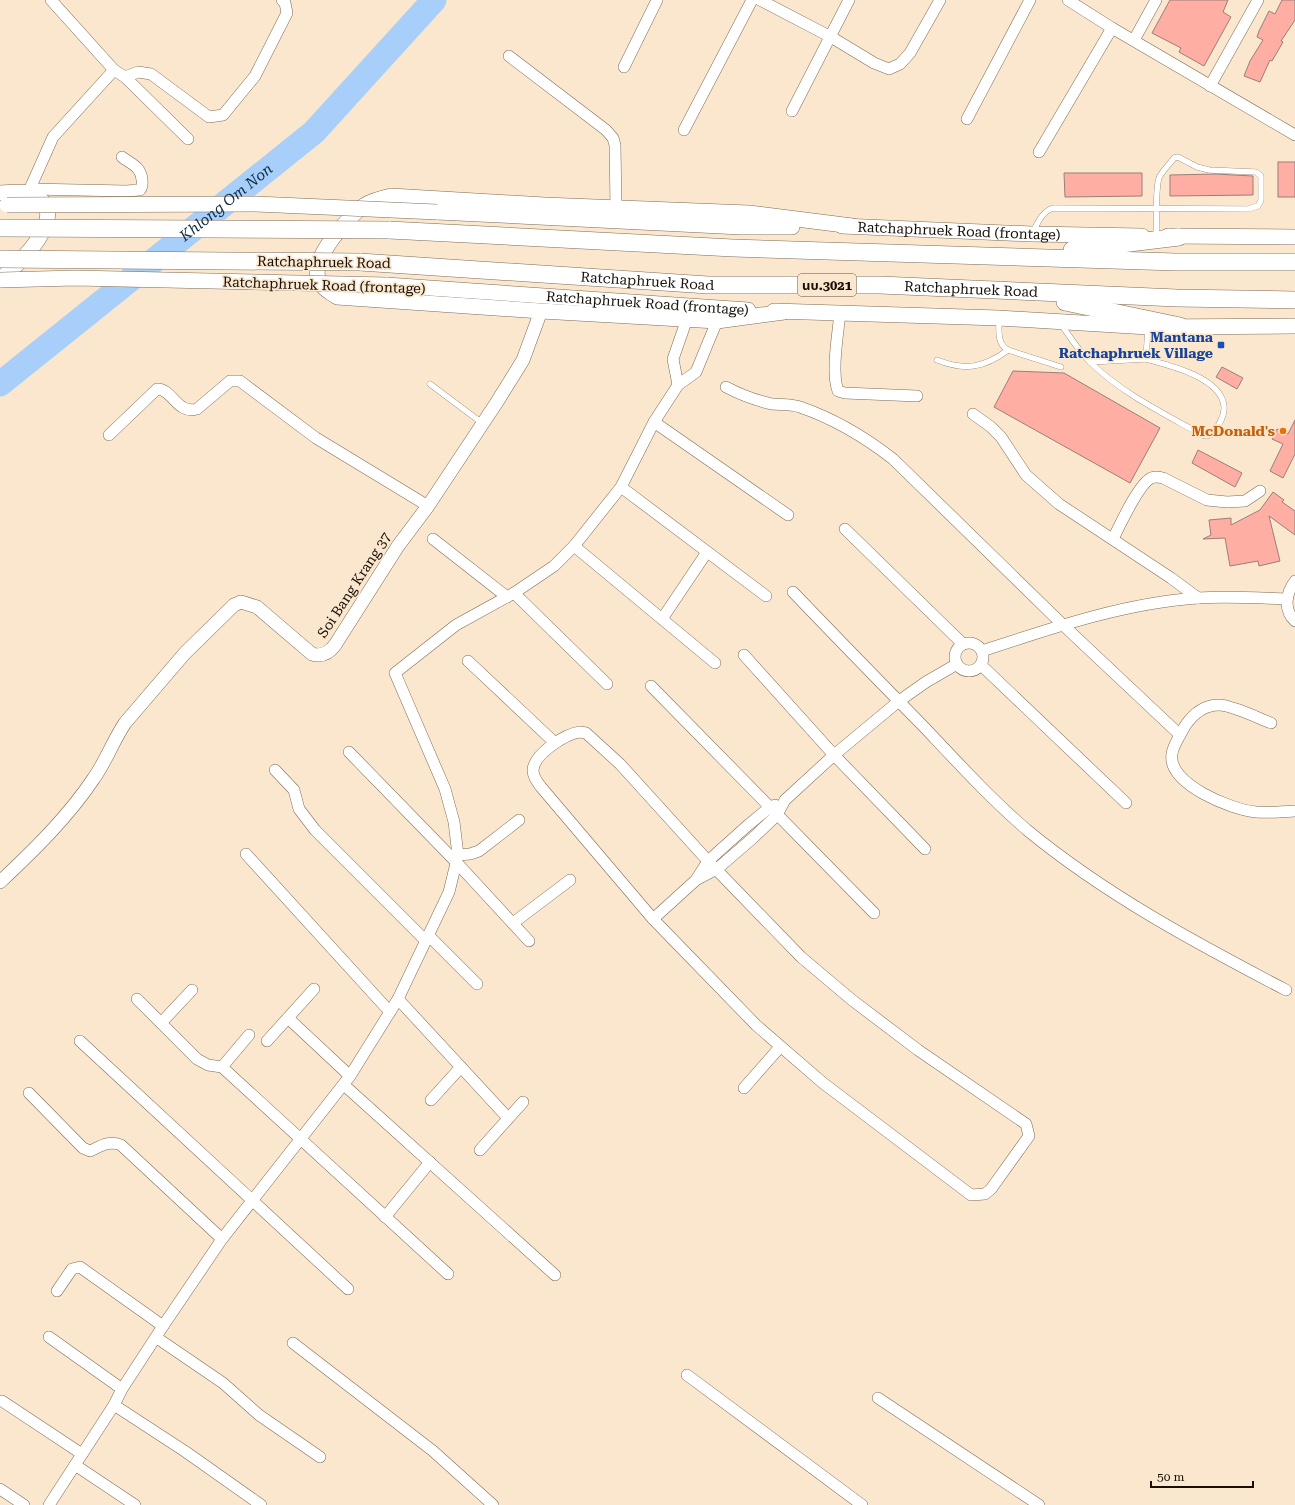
<svg xmlns="http://www.w3.org/2000/svg" width="1295" height="1505" font-family="'Roboto Serif','Noto Sans Thai',serif">
  <style>
    .lines { fill: none; stroke-linecap: round; stroke-linejoin: round }
    .river { stroke: #a7cff9; stroke-width: 25 }
    .building { fill: #ffaea4; stroke: #9c7d79 }
    .service-casing { stroke: #7d6b56; stroke-width: 6 }
    .minor-casing { stroke: #7d6b56; stroke-width: 12 }
    .tertiary-casing { stroke: #7d6b56; stroke-width: 14 }
    .secondary-casing { stroke: #7d6b56; stroke-width: 16 }
    .primary-casing { stroke: #7d6b56; stroke-width: 18 }
    .service { stroke: #fff; stroke-width: 5.5 }
    .minor { stroke: #fff; stroke-width: 11 }
    .tertiary { stroke: #fff; stroke-width: 13 }
    .secondary { stroke: #fff; stroke-width: 15 }
    .primary { stroke: #fff; stroke-width: 17 }
    .secondary-bridge-casing { stroke: #7d6b56; stroke-width: 16; stroke-linecap: butt }
    .primary-bridge-casing { stroke: #7d6b56; stroke-width: 18; stroke-linecap: butt }
    .secondary-bridge { stroke: #fff; stroke-width: 15 }
    .primary-bridge { stroke: #fff; stroke-width: 17 }
    .transit-dot { fill: #1a4fb4; stroke: #fbe7ce; stroke-width: 1.5 }
    .food-dot { fill: #e8710a; stroke: #fbe7ce; stroke-width: 1.5 }
    .labels { text-anchor: middle; stroke-width: 3.5; stroke-linejoin: round; paint-order: stroke }
    .shield { fill: #fbe7ce; stroke: #5a5043; stroke-width: 1 }
    .shield-label { font-size: 13px; font-weight: bold; fill: #150f07 }
    .street-label { font-size: 14px; fill: #150f07; stroke: #fbe7ce }
    .transit-label { font-size: 14px; font-weight: bold; fill: #164399; stroke: #fbe7ce; text-anchor: end }
    .food-label { font-size: 14px; font-weight: bold; fill: #c56008; stroke: #fbe7ce; text-anchor: end }
    .water-label { font-size: 15px; font-style: italic; fill: #0f2c47; stroke: #fbe7ce }
  </style>
  <rect width="100%" height="100%" fill="#fbe7ce"/>
  <g class="lines">
    <path class="river" id="s1" d="M0,384l314,-252 120,-132"/>
  </g>
  <g class="building">
    <polygon points="1170,0 1228,0 1223,12 1231,17 1204,66 1179,52 1181,48 1152,33"/>
    <polygon points="1282,0 1295,0 1295,20 1281,41 1283,42 1272,61 1270,60 1260,82 1244,76 1250,61 1263,40 1257,37 1259,31 1269,11 1275,14"/>
    <rect x="1278" y="162" width="17" height="35"/>
    <polygon points="1064,173 1142,173 1142,196 1065,197"/>
    <polygon points="1215,174 1253,176 1253,195 1170,196 1170,175"/>
    <polygon points="1222,367 1243,378 1237,389 1216,377"/>
    <polygon points="1013,371 1064,373 1160,428 1130,483 994,407"/>
    <polygon points="1295,420 1295,454 1283,478 1270,471 1283,444 1272,439 1277,429 1288,434"/>
    <polygon points="1198,450 1242,473 1235,487 1192,463"/>
    <polygon points="1273,492 1284,500 1282,502 1295,511 1295,535 1269,516 1280,561 1259,566 1258,561 1230,566 1225,538 1203,539 1211,535 1209,520 1231,518 1231,525 1260,510"/>
  </g>
  <g class="lines">
    <defs>
      <g id="service">
        <path d="M1033,232c5,-10 9,-20 20,-24l195,1 10,-3 3,-6v-24l-5,-4 -47,-2 -12,-3 -19,-10 -4,1c-4,6 -12,13 -15,20 -4,12 -2,45 -3,58"/>
        <path d="M999,320c0,11 -2,24 9,30l53,17"/>
        <path d="M1061,324c9,13 17,26 28,37 32,32 74,52 113,74l5,1 6,-2c5,-8 12,-18 11,-28 -3,-29 -56,-41 -78,-47l2,-32"/>
        <path d="M937,360c28,11 47,8 71,-10"/>
        <polyline points="1090,362 1146,359"/>
        <polyline points="430,384 482,423"/>
      </g>
      <g id="minor">
        <polyline points="51,0 114,70 125,77 138,72 151,74 209,117 223,115 255,76 287,13 285,3 282,0"/>
        <polyline points="760,0 831,37 874,63 889,69 900,64 910,53 940,0"/>
        <polyline points="1068,0 1112,28 1295,135"/>
        <polyline points="1134,40 1156,0"/>
        <polyline points="509,56 606,130 613,138 615,145 616,208"/>
        <polyline points="624,67 657,0"/>
        <polyline points="125,77 188,139"/>
        <polyline points="1210,86 1258,0"/>
        <polyline points="792,111 849,0"/>
        <polyline points="967,119 1030,0"/>
        <polyline points="684,130 752,0"/>
        <polyline points="1039,152 1112,28"/>
        <path d="M30,189l96,2 14,-1c4,-5 2,-16 -2,-21 -4,-5 -11,-8 -16,-12"/>
        <polyline points="28,193 53,137 114,70"/>
        <path d="M840,313c-2,21 -9,59 -2,78l7,2 72,3"/>
        <polyline points="678,385 673,359 687,319"/>
        <path d="M726,387c17,9 28,13 46,17 9,1 19,0 28,3 32,11 66,31 93,52l169,165 118,111"/>
        <polyline points="973,414 991,427 1001,437 1026,475 1059,504 1171,578 1198,598"/>
        <polyline points="654,422 788,515"/>
        <path d="M109,435l48,-46c15,-1 20,26 40,20l33,-28h10l76,57 112,68"/>
        <polyline points="621,487 766,596"/>
        <polyline points="845,529 963,644"/>
        <polyline points="433,539 507,597"/>
        <path d="M1113,539c7,-14 25,-54 38,-61 4,-2 8,-1 12,0l44,22 20,2 18,-1 15,-10"/>
        <polyline points="574,546 715,663"/>
        <path d="M1295,581c-9,12 -12,29 0,40"/>
        <path d="M793,592c44,46 88,91 132,136 33,35 66,71 102,102 79,65 169,113 259,160"/>
        <polyline points="514,593 607,684"/>
        <polyline points="662,619 707,552"/>
        <circle cx="969" cy="657" r="14"/>
        <path d="M982,651c70,-23 142,-48 216,-53 29,-2 59,0 89,1"/>
        <polyline points="744,655 834,755 925,849"/>
        <polyline points="468,661 554,742"/>
        <polyline points="981,665 1126,803"/>
        <polyline points="651,686 874,913"/>
        <path d="M1271,723c-13,-5 -39,-18 -52,-18 -16,0 -26,9 -34,21 -4,8 -12,19 -13,28 -5,30 60,56 84,58 13,1 26,0 39,-1"/>
        <path d="M580,732l6,1 34,31 88,97 93,96 51,43 66,50 108,74 3,12 -38,53 -6,5 -14,1 -148,-112 -67,-58 -103,-106 -112,-132c-4,-5 -8,-11 -8,-17 1,-16 32,-36 47,-38z"/>
        <polyline points="349,752 457,863 529,941"/>
        <polyline points="275,770 294,790 299,809 315,830 425,940"/>
        <polyline points="246,854 390,1012"/>
        <polyline points="458,855 470,854 479,851 519,820"/>
        <polyline points="696,880 717,869 754,837 777,815 785,800 834,755 899,701 926,682 957,664"/>
        <polyline points="653,919 696,880 708,861 747,826 770,807 775,805"/>
        <polyline points="513,923 570,880"/>
        <polyline points="428,935 477,984"/>
        <polyline points="137,999 197,1059 208,1065 222,1067 448,1274"/>
        <polyline points="398,999 508,1118"/>
        <polyline points="288,1018 350,1076"/>
        <polyline points="161,1023 192,990"/>
        <polyline points="80,1041 348,1289"/>
        <polyline points="267,1041 314,989"/>
        <polyline points="222,1067 249,1035"/>
        <polyline points="344,1085 555,1275"/>
        <polyline points="744,1088 780,1047"/>
        <path d="M29,1093l54,55 7,3c11,-5 19,-11 31,-6l101,94"/>
        <polyline points="431,1100 461,1067"/>
        <polyline points="480,1150 523,1102"/>
        <polyline points="385,1217 430,1162"/>
        <polyline points="57,1291 72,1269 80,1267 163,1326"/>
        <polyline points="49,1337 122,1389"/>
        <polyline points="157,1338 223,1383 259,1415 320,1457"/>
        <polyline points="293,1343 433,1451 493,1505"/>
        <polyline points="687,1375 862,1505"/>
        <polyline points="878,1398 1039,1505"/>
        <polyline points="2,1401 82,1454"/>
        <polyline points="114,1405 186,1452 261,1505"/>
        <polyline points="75,1465 135,1505"/>
        <polyline points="0,1489 24,1505"/>
        <polyline points="49,1505 114,1405 122,1389 163,1326 222,1239 350,1076 398,999 449,892 458,855 454,822 445,789 395,673 456,625 514,593 554,566 574,546 621,487 654,422 678,385 696,372 717,321"/>
      </g>
      <path id="tertiary" d="M0,882c34,-32 68,-65 94,-104 12,-17 19,-37 31,-55l60,-70 49,-48 7,-3 16,5 55,47c10,3 17,-1 23,-9l63,-99 30,-40 69,-104 26,-42 18,-49"/>
      <g id="secondary">
        <path d="M0,193c9,0 20,-2 28,0 3,0 6,2 8,4 35,17 -18,69 -36,82"/>
        <polyline points="437,212 741,227 792,227"/>
        <path id="s2" d="M842,226l190,8 110,2"/>
        <polyline points="1168,236 1295,237"/>
        <path id="s3" d="M386,285l362,25"/>
        <polyline points="774,311 999,318 1148,327 1295,326"/>
        <path d="M784,312l-67,9 -176,-10 -204,-14c-7,-5 -14,-8 -18,-16 -11,-21 30,-65 46,-76 8,-5 17,-7 26,-9l153,9 205,8 103,13"/>
      </g>
      <g id="primary">
        <polyline points="389,230 733,248 1176,262 1295,262"/>
        <polyline points="1072,250 1179,237"/>
        <path id="s4" d="M360,262l348,23h172l297,13 118,2"/>
        <polyline points="1065,302 1180,326"/>
      </g>
    </defs>
    <use href="#service" class="service-casing"/>
    <use href="#minor" class="minor-casing"/>
    <use href="#tertiary" class="tertiary-casing"/>
    <use href="#secondary" class="secondary-casing"/>
    <use href="#primary" class="primary-casing"/>
    <use href="#service" class="service"/>
    <use href="#minor" class="minor"/>
    <use href="#tertiary" class="tertiary"/>
    <use href="#secondary" class="secondary"/>
    <use href="#primary" class="primary"/>
    <defs>
      <g id="secondary-bridge">
        <polyline points="7,205 256,204 437,212"/>
        <polyline points="0,280 75,278 386,285"/>
      </g>
      <g id="primary-bridge">
        <polyline points="0,228 389,230"/>
        <polyline points="0,259 360,262"/>
      </g>
    </defs>
    <use href="#secondary-bridge" class="secondary-bridge-casing"/>
    <use href="#primary-bridge" class="primary-bridge-casing"/>
    <use href="#secondary-bridge" class="secondary-bridge"/>
    <use href="#primary-bridge" class="primary-bridge"/>
  </g>
  <rect class="transit-dot" x="1217" y="341" width="8" height="8" rx="2"/>
  <circle class="food-dot" cx="1283" cy="431" r="4"/>
  <g class="labels">
    <rect class="shield" x="798" y="274" width="58" height="22" rx="3"/>
    <g class="shield-label">
      <text x="827" y="290">นบ.3021</text>
    </g>
    <g class="street-label">
      <text dy="5" stroke="none"><textPath href="#s2" startOffset="117">Ratchaphruek Road (frontage)</textPath></text>
      <text transform="translate(324 262) rotate(1)" y="5">Ratchaphruek Road</text>
      <text dy="5" stroke="none"><textPath href="#s4" startOffset="288">Ratchaphruek Road</textPath></text>
      <text transform="translate(324 285) rotate(2)" y="5">Ratchaphruek Road (frontage)</text>
      <text dy="5" stroke="none"><textPath href="#s4" startOffset="612">Ratchaphruek Road</textPath></text>
      <text dy="5" stroke="none"><textPath href="#s3" startOffset="262">Ratchaphruek Road (frontage)</textPath></text>
      <text transform="translate(354 585) rotate(-57)" y="5">Soi Bang Krang 37</text>
    </g>
    <g class="transit-label">
      <text x="1213" y="342">Mantana<tspan x="1213" dy="16">Ratchaphruek Village</tspan></text>
    </g>
    <g class="food-label">
      <text x="1275" y="436">McDonald's</text>
    </g>
    <g class="water-label">
      <text dy="5" stroke="none"><textPath href="#s1" startOffset="290">Khlong Om Non</textPath></text>
    </g>
  </g>
  <path d="M1151 1481v6h102v-6" fill="none" stroke="#150f07" stroke-width="2"/>
  <text x="1157" y="1481" font-size="12" fill="#150f07" stroke="#fbe7ce" stroke-width="3" paint-order="stroke">50 m</text>
</svg>
